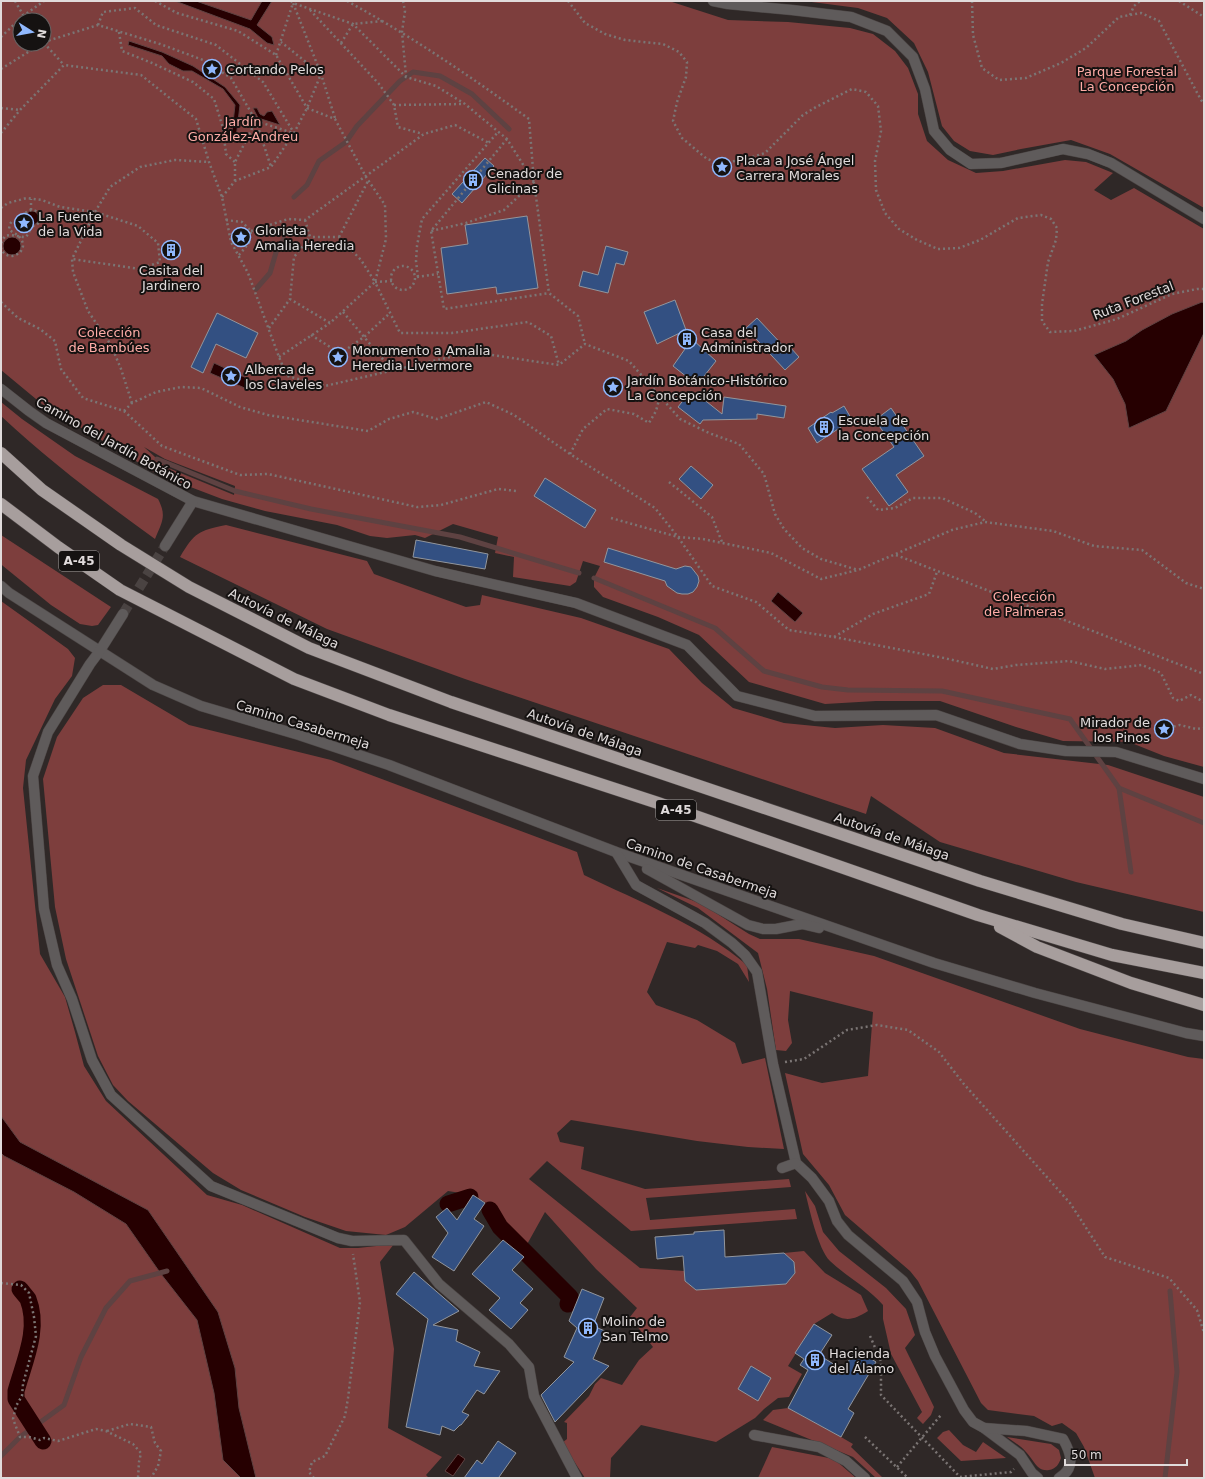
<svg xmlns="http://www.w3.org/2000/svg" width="1205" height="1479" font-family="'DejaVu Sans',sans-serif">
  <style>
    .green { fill: #7d3e3d; fill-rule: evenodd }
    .water { fill: #260001; stroke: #5e4242 }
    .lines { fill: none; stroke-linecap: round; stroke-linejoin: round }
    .stream { stroke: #5e4242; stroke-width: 5 }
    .canal { stroke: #260001; stroke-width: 17 }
    .building { fill: #335082; stroke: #92969d }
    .minor-tunnel { stroke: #4a4342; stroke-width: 10; stroke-dasharray: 10 5; stroke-linecap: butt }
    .minor-casing { stroke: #4b4544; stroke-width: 11 }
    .highway-casing { stroke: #4b4544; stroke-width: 13 }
    .path { stroke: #7b7574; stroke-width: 2.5; stroke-dasharray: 2 3; stroke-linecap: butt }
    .minor { stroke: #5f5b5b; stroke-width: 10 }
    .highway { stroke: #a79e9d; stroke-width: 12 }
    .labels { text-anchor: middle; stroke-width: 4; stroke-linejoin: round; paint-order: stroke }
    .shield { fill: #151211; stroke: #a39f9e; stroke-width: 1 }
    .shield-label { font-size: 12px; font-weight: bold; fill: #e0dbdb }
    .poi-label { font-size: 13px; fill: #e0dbdb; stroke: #151211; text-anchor: start }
    .park-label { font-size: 13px; fill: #feaca7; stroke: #151211 }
    .street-label { font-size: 13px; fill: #e0dbdb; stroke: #151211 }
  </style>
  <rect width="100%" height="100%" fill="#2f2827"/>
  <g class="green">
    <path d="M1,1h668l59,19 60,2 62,6 23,6 22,17 13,17 10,26v20l9,27 21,19 28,13 27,-2 62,-11 21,2 27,11 -19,17 17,10 23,-12 70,41v538l-40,-11 -35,-14 -66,-1 -47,-14 -76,-26h-64l-51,3 -76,-22 -50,-47 -41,-18 -55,-20 -9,-10v-9l6,-12 -17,-5 -7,21 -6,4 -57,-9 1,-20 -19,-4 3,-16 -45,-13 -28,14 -10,-3 -28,3 -17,-2 -33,-11 -72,-14 -43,-12 -63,-24 -117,-71 -41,-34zM20,20h24v24h-24zM144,447l21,12 70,27 -1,9 -68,-28z"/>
    <polygon points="804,1 1204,1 1204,208 1110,154 1071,140 1021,149 993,155 970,151 954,141 942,126 928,72 914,43 887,18 858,8"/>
    <path d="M1,402l21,17 53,37 83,43c9,17 4,23 -3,40 -54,-39 -106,-78 -154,-123z"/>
    <path d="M226,525l141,36 7,13 92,33 14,-2 2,-10 99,23 88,31 33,34 31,25 51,15 51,5 48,-3 52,3 69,25 104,12 96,32v115l-128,-30 -136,-40 -69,-46 -5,18 -401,-135 -138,-50 -147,-72c15,-25 18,-26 46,-32z"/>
    <polygon points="1,535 111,607 98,625 92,626 80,624 51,605 3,566 1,564"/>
    <polygon points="1,601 68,649 75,658 72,676 55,699 26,760 23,788 40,954 65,997 75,1032 84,1066 106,1101 207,1195 242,1205 340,1248 358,1248 394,1244 380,1262 394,1349 388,1428 442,1457 426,1475 429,1478 1,1478"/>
    <path d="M103,685h18l68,40 142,35 246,92 7,23c56,27 116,50 163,90l2,17 -11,-18 -21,-13 -19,-6 -3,3 -28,-6 -20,50 9,13 41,15 38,23 7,21 23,-6 19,91 -36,-2 -51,-6 -126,-21 -14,13 3,9 24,5 -3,22 64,20 144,-10 2,8 -145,11 4,22 145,-11 2,10 -166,12 -84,-70 -18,18 111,89 44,3 1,10 11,9 90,-6 9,-11 -1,-11 -10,-9 20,-2 21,22 36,22 7,16c-13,8 -22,12 -36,2l-18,11 -26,42 14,8 -13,23 -11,1 -14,11 -9,9 -39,24 -75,-17 -30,33 -1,20h-25l-23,-35 5,-4v-16l-3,-1 25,-26 6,-12 6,-6 21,7 17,-25 14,-13 -23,-30 7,-9 -41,-39 -51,-57 -20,36 -22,-22 -12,-20 -18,-11 -25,-4 -43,36 -19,8 -40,-4 -41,-14 -64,-27 -28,-17 -85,-72 -15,-16 -15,-29 -32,-97 -11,-52 -12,-128 14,-42 26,-39z"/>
    <polygon points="657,888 700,903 749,934 760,939 799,939 874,956 1080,1029 1188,1057 1204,1059 1204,1478 1095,1478 1084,1447 1076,1433 1062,1423 1052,1426 1034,1416 988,1410 981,1403 918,1281 910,1271 845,1215 829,1185 803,1154 785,1073 822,1083 868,1076 873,1012 790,991 788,1020 792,1043 786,1051 776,1050 767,989 758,953 698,908"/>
    <path d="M805,1191l10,15 8,26 16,19 47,37 20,21 9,26 -10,13 29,59 -3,8 -8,9 -6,-6 5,-6 -31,-58 -8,-35v-14c-16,-18 -36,-28 -53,-44 -12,-12 -21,-53 -25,-70z"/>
    <polygon points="788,1408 841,1437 853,1444 851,1447 883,1478 876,1478 853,1457 763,1420 773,1410"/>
    <polygon points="949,1430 963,1445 976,1452 983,1442 1006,1458 961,1461 937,1438 943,1432"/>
    <path d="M1007,1437l44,7 8,6 2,8c-2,6 -5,11 -12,12 -12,2 -15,-10 -23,-18 -5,-6 -12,-10 -19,-15z"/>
    <polygon points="772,1447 834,1459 856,1478 758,1478"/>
  </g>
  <g class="water">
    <polygon points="175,1 196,1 251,20 262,1 272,1 257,25 272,37 274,45 267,43 250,29"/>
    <polygon points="129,41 162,52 193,66 225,87 240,105 236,139 231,140 235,105 223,89 192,71 183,71 169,64 162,56 128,45"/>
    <polygon points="253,108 257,108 260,114 264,116 267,112 272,111 280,125 258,118"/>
    <circle cx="32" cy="218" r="7"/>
    <circle cx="12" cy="246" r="9"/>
    <polygon points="1202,302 1204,303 1204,333 1166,411 1129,428 1125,404 1113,379 1094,355 1126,341 1142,330 1172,314"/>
    <polygon points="214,363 251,380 247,389 210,373"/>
    <polygon points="778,592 803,613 795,622 771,601"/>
    <polygon points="1,1116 20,1142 148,1210 218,1312 235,1368 239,1408 256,1478 241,1478 223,1460 214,1393 197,1320 161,1274 126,1224 74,1192 4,1156 1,1153"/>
    <polygon points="458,1454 465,1459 453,1476 445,1471"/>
  </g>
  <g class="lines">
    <g class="stream">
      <polyline points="294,197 307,185 319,161 346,142 357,126 400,81 413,72 440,76 472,94 509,129"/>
      <polyline points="256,289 270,273 277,249 284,239"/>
      <polyline points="157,459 235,491 311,509 460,537 579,573"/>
      <polyline points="594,578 715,628 764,671 822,687 848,690 942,691 1070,719 1119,788 1204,823"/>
      <polyline points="1119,788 1131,872"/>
      <polyline points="1,1456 20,1437 64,1405 81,1357 106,1308 130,1281 167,1271"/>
      <polyline points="1165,1478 1177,1372 1170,1291"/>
    </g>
    <g class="canal">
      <polyline points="448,1204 470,1197"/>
      <polyline points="490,1210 500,1227 570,1297 568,1304"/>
      <path d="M20,1289c2,3 6,7 8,10 12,30 -4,63 -12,92v8l27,42"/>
    </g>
  </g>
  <g class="building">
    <polygon points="485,158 494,166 462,203 452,194"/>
    <polygon points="527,216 538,288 497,294 496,287 447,294 441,248 468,244 465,225"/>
    <polygon points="606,246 628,252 624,265 616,263 608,293 579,286 583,271 598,275"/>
    <polygon points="675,300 686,330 657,344 644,312"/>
    <polygon points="217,313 258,333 246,358 216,344 203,373 191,367"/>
    <polygon points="757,318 787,350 790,347 799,357 785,370 746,328"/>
    <polygon points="692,339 716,361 697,385 673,366"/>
    <polygon points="689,393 697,394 722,414 724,397 786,406 784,418 757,414 757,419 703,420 700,424 678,407"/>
    <polygon points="844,406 851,418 839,425 841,427 817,443 808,428 831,412 832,413"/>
    <polygon points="891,408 924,456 896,475 908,492 889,506 862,469 894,447 875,420"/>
    <polygon points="691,466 713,485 701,499 679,479"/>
    <polygon points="545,478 596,510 585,528 534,496"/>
    <polygon points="416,540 488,554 485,569 413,557"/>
    <polygon points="608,548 676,569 685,566 691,567 698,576 699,581 697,587 693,592 688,594 682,594 677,593 667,586 665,581 604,562"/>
    <polygon points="473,1195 485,1203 474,1219 484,1226 454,1271 432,1257 448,1233 436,1217 447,1208 457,1220"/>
    <polygon points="724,1230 725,1257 784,1253 794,1262 795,1273 786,1284 696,1290 685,1281 683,1256 657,1259 655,1237 694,1234 694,1232"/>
    <polygon points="503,1240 524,1257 512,1270 533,1289 520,1303 528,1310 511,1329 489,1310 500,1298 472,1274"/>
    <polygon points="414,1272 459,1311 433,1325 458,1330 456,1341 480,1352 474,1366 500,1371 484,1394 477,1390 462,1412 469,1415 461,1425 460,1425 454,1431 442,1426 440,1435 406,1427 428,1319 396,1294"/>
    <polygon points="582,1289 604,1298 593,1326 605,1331 593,1359 609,1366 555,1422 541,1395 574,1362 564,1357 577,1328 569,1321"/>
    <polygon points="814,1324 832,1335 819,1355 843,1370 856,1349 876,1362 848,1409 854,1413 841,1437 788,1408 808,1370 800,1365 804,1359 795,1353"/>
    <polygon points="751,1366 771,1378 758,1401 738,1389"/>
    <polygon points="498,1441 516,1453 499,1477 500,1478 464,1478 477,1460 482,1464"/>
  </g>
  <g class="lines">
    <polyline class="minor-tunnel" points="123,614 165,546"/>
    <defs>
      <g id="minor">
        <polyline points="713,1 728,4 792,10 851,17 887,31 913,57 925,89 934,131 950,150 971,164 1001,163 1063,149 1088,154 1111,163 1204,219"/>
        <polyline points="1,389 29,411 46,423 193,501 435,571 576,603 687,645 737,696 815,716 936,715 1020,744 1066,751 1116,752 1204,779"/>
        <polyline points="165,546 193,501"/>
        <polyline points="1,586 9,593 153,685 201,706 299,735 389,765 616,852 934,963 1035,993 1186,1033 1204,1036"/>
        <polyline points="123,614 99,652 90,664 48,732 33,776 44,909 57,965 72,999 92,1060 111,1095 211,1186 338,1238 352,1241 404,1240 439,1284 509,1344 529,1367 534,1396 577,1478"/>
        <polyline points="616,852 636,885 705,923 732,943 745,955 757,972 773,1064 796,1163 812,1178 829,1201 837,1221 848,1235 903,1281 917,1302 925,1332 935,1356 964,1410 973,1422 984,1428 1020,1455 1032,1473 1038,1478"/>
        <polyline points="647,869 748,925 763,929 776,929 802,924 819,928"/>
        <polyline points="782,1168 796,1163"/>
        <path d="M984,1428l42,3 37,8c8,14 13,29 -4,39"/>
        <polyline points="754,1435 819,1447 846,1461 865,1478"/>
      </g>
      <g id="highway">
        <polyline points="1,453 42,490 121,545 189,587 309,648 451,702 980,881 1122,924 1204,943"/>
        <polyline points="1,504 58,547 120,590 294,679 389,715 658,803 978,915 1112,955 1204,973"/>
        <polyline points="1000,927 1037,947 1131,983 1204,1005"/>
      </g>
    </defs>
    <use href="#minor" class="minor-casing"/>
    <use href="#highway" class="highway-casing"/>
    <g class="path">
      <polyline points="15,1 26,20"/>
      <polyline points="155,1 177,13 238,31 276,55 307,108 335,119 366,177 385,205 386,239 375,282"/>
      <polyline points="291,1 293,3 353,24 406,77 436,86 465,104 507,139 534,182 549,293 578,316 585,344"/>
      <path d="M347,1c64,35 123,75 182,118l5,63 -30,28 -38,13 -35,8"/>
      <polyline points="403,1 405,11 402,32 406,76"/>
      <polyline points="568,1 585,23 605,34 625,40 663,44 679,52 687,62 686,77 677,102 673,121 682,138 707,159 719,163 743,160 765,153 803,115 816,107 852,89 866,92 878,106 881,131 875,161 876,190 885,213 899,229 917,240 938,249 959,248 980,240 1018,218 1041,215 1051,219 1057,228 1056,240 1048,262 1042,304 1042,321 1050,332 1074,331 1117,319 1172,294 1197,289 1204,289"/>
      <polyline points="972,1 973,35 982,68 999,80 1026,78 1061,63 1086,48 1119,17 1141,13 1159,21 1201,100 1204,103"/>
      <polyline points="1179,1 1204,17"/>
      <polyline points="310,10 379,84 394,105 398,127 423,134"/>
      <polyline points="1130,15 1134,6 1140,1"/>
      <polyline points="98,25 103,12 135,8 156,25 216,45 263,82 294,133"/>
      <polyline points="119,32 122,51 152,63 193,82 214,99 223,128 226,154 235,162"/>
      <polyline points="1,37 23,16 44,1"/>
      <polyline points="44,42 98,25 160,44 203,60 231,78 256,121 271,167"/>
      <polyline points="44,43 64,65"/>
      <polyline points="341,43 353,24 383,21"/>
      <polyline points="276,55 293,3 321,74 335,118"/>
      <polyline points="1,69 41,44"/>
      <polyline points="394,105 464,104"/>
      <polyline points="1,108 20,110"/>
      <polyline points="1,133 20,110 64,65 141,75 196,119 209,162 222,197 231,242 248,273 279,357 287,376 325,386 472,352 559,365 585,344 629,361 680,419 709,433 739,444 764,474 775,514 784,529 802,548 821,559 858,570"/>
      <polyline points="507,139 431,231 444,309 549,293"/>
      <polyline points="235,181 235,162 256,121 293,133"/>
      <polyline points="222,197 235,181 271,167 294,133 307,108 321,74 281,42"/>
      <polyline points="1,208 8,203 27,198 42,200 60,207 95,212 138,226 158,243 160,262 140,269 72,259"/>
      <polyline points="31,210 31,199"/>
      <circle cx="32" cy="218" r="8"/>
      <polyline points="226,220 242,222 251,231"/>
      <polyline points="305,220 310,237 294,257 290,299 330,323 375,282 361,260 339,237 310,237"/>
      <polyline points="251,231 288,219 305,220 424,134 455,125 489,143"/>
      <polyline points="339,237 368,181"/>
      <path d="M1,243l4,-7c8,-2 14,1 21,1l3,-4 1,-4c-4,-6 -11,-8 -18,-8l-2,3 -1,5c3,4 9,5 12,10 9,14 -15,25 -20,9"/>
      <polyline points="239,255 249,243 251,231"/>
      <circle cx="403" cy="278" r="12"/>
      <polyline points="417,277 438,274"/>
      <polyline points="418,277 416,261 417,246 422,219 498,132"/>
      <polyline points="392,281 375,282 400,333 452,333 528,322 551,336 559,365"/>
      <polyline points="1,302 18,318 40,329 55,341 61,369 83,398 124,411 162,446 240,475 268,474 417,507 441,505 498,489 517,491"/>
      <polyline points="343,312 392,370"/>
      <polyline points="269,328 290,299"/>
      <polyline points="311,335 338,352 338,355 340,357 343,357 345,355 343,350 340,350 338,352"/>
      <polyline points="344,351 364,337 390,313"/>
      <polyline points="279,357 330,323"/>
      <polyline points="132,403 121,369 111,345 88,311 73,272 72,259 95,212 110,187 140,167 175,160 209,162"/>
      <polyline points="124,411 132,403 156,392 181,387 201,388 240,407 268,415 368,431 389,419 413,412 437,419 486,402 514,415 570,454 655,508 678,537 703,539 771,553 821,579 858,570 952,530 985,522 1053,531 1094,546 1142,550 1186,583 1204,589"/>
      <polyline points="570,454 583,429 607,409 634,414 649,423 656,411 660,396"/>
      <polyline points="669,482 712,517 722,542"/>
      <polyline points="867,497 878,510 895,508 913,498 942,498 975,513 985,521"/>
      <polyline points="611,518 678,537 712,586 756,602 789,630 834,637 873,614 929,594 937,572"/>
      <polyline points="896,555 1204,674"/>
      <polyline points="834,637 944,658 993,669 1016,665 1069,661 1105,669 1142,665 1161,673 1173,698 1179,701 1191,695 1204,702"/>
      <polyline points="1164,729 1180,725 1196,729 1204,728"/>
      <polyline points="785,1062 804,1059 847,1030 877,1025 908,1030 939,1052 963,1083 1070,1203 1105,1257 1169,1278 1197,1310 1204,1333"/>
      <polyline points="1,1283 21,1285 29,1293 34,1317 36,1336 23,1384 22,1396 16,1406 13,1419 20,1437 29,1437 40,1440 44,1438 58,1441 96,1429 106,1431 133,1444 141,1453 139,1462 138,1478"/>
      <polyline points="870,1336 881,1361 881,1395 960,1477 1011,1472 1014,1469"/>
      <polyline points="107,1431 130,1424 151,1427 155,1443 161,1451 158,1466 151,1478"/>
      <polyline points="865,1437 908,1478"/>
      <polyline points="897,1467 941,1415"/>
      <polyline points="314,1478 309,1472 312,1462 325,1456 345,1416 348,1398 360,1302 353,1254"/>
    </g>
    <use href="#minor" class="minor"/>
    <use href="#highway" class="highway"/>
  </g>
  <defs>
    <symbol id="sight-ring" viewBox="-11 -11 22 22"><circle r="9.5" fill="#151211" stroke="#90b8fd" stroke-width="1.5"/><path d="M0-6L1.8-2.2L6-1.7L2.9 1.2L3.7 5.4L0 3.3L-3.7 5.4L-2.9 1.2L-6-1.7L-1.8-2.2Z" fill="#90b8fd"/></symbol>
    <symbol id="building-ring" viewBox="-11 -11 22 22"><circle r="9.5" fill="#151211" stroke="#90b8fd" stroke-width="1.5"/><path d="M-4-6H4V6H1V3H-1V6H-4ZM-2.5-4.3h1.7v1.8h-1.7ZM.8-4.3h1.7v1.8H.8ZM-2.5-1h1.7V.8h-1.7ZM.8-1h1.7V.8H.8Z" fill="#90b8fd"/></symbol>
  </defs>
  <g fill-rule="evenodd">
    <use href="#sight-ring" x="201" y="58" width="22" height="22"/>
    <use href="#sight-ring" x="711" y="156" width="22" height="22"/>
    <use href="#building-ring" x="462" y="169" width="22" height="22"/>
    <use href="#sight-ring" x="13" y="212" width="22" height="22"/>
    <use href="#sight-ring" x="230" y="226" width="22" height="22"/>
    <use href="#building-ring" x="160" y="239" width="22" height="22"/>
    <use href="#building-ring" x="676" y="328" width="22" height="22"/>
    <use href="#sight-ring" x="327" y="346" width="22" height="22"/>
    <use href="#sight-ring" x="220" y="365" width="22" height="22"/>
    <use href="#sight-ring" x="602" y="376" width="22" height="22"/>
    <use href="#building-ring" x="813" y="416" width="22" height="22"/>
    <use href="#sight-ring" x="1153" y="718" width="22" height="22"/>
    <use href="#building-ring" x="577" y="1317" width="22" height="22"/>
    <use href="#building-ring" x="804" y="1349" width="22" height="22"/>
  </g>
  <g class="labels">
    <g class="shield">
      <rect x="59" y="551" width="40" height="20" rx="3"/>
      <rect x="656" y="800" width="40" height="20" rx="3"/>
    </g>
    <g class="shield-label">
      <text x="79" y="565">A-45</text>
      <text x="676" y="814">A-45</text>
    </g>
    <g class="poi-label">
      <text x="226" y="74">Cortando Pelos</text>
      <text x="736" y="165">Placa a José Ángel<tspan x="736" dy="15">Carrera Morales</tspan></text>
      <text x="487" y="178">Cenador de<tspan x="487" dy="15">Glicinas</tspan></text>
      <text x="38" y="221">La Fuente<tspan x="38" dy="15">de la Vida</tspan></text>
      <text x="255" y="235">Glorieta<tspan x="255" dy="15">Amalia Heredia</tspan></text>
      <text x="171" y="275" text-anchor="middle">Casita del<tspan x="171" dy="15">Jardinero</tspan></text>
      <text x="701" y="337">Casa del<tspan x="701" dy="15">Administrador</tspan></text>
      <text x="352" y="355">Monumento a Amalia<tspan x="352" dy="15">Heredia Livermore</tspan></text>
      <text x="245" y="374">Alberca de<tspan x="245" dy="15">los Claveles</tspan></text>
      <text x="627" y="385">Jardín Botánico-Histórico<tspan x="627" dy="15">La Concepción</tspan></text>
      <text x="838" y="425">Escuela de<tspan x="838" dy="15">la Concepción</tspan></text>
      <text x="1150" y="727" text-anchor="end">Mirador de<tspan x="1150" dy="15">los Pinos</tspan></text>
      <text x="602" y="1326">Molino de<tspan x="602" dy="15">San Telmo</tspan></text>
      <text x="829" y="1358">Hacienda<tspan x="829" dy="15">del Álamo</tspan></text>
    </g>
    <g class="park-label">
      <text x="1127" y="76">Parque Forestal<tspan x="1127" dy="15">La Concepción</tspan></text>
      <text x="243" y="126">Jardín<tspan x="243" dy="15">González-Andreu</tspan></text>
      <text x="109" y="337">Colección<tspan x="109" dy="15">de Bambúes</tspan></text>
      <text x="1024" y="601">Colección<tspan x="1024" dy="15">de Palmeras</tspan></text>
    </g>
    <g class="street-label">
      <text transform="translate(1133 300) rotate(-21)" y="5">Ruta Forestal</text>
      <text transform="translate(114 443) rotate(29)" y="5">Camino del Jardín Botánico</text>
      <text transform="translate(284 618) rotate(26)" y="5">Autovía de Málaga</text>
      <text transform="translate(303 724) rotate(17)" y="5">Camino Casabermeja</text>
      <text transform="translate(585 732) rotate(19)" y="5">Autovía de Málaga</text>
      <text transform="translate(892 836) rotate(19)" y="5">Autovía de Málaga</text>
      <text transform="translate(702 868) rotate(19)" y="5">Camino de Casabermeja</text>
    </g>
  </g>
  <rect width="1205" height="1479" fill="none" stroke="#e0dbdb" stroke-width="4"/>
  <g transform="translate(32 32) rotate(101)"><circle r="19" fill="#151211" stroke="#666262"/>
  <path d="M0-3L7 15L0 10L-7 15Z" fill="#90b8fd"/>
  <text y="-6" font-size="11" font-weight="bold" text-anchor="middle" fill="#e0dbdb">N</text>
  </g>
  <path d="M1065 1459v6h122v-6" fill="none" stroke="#e0dbdb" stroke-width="2"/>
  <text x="1071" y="1459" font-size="12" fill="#e0dbdb" stroke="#151211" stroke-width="3" paint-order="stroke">50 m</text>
</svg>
